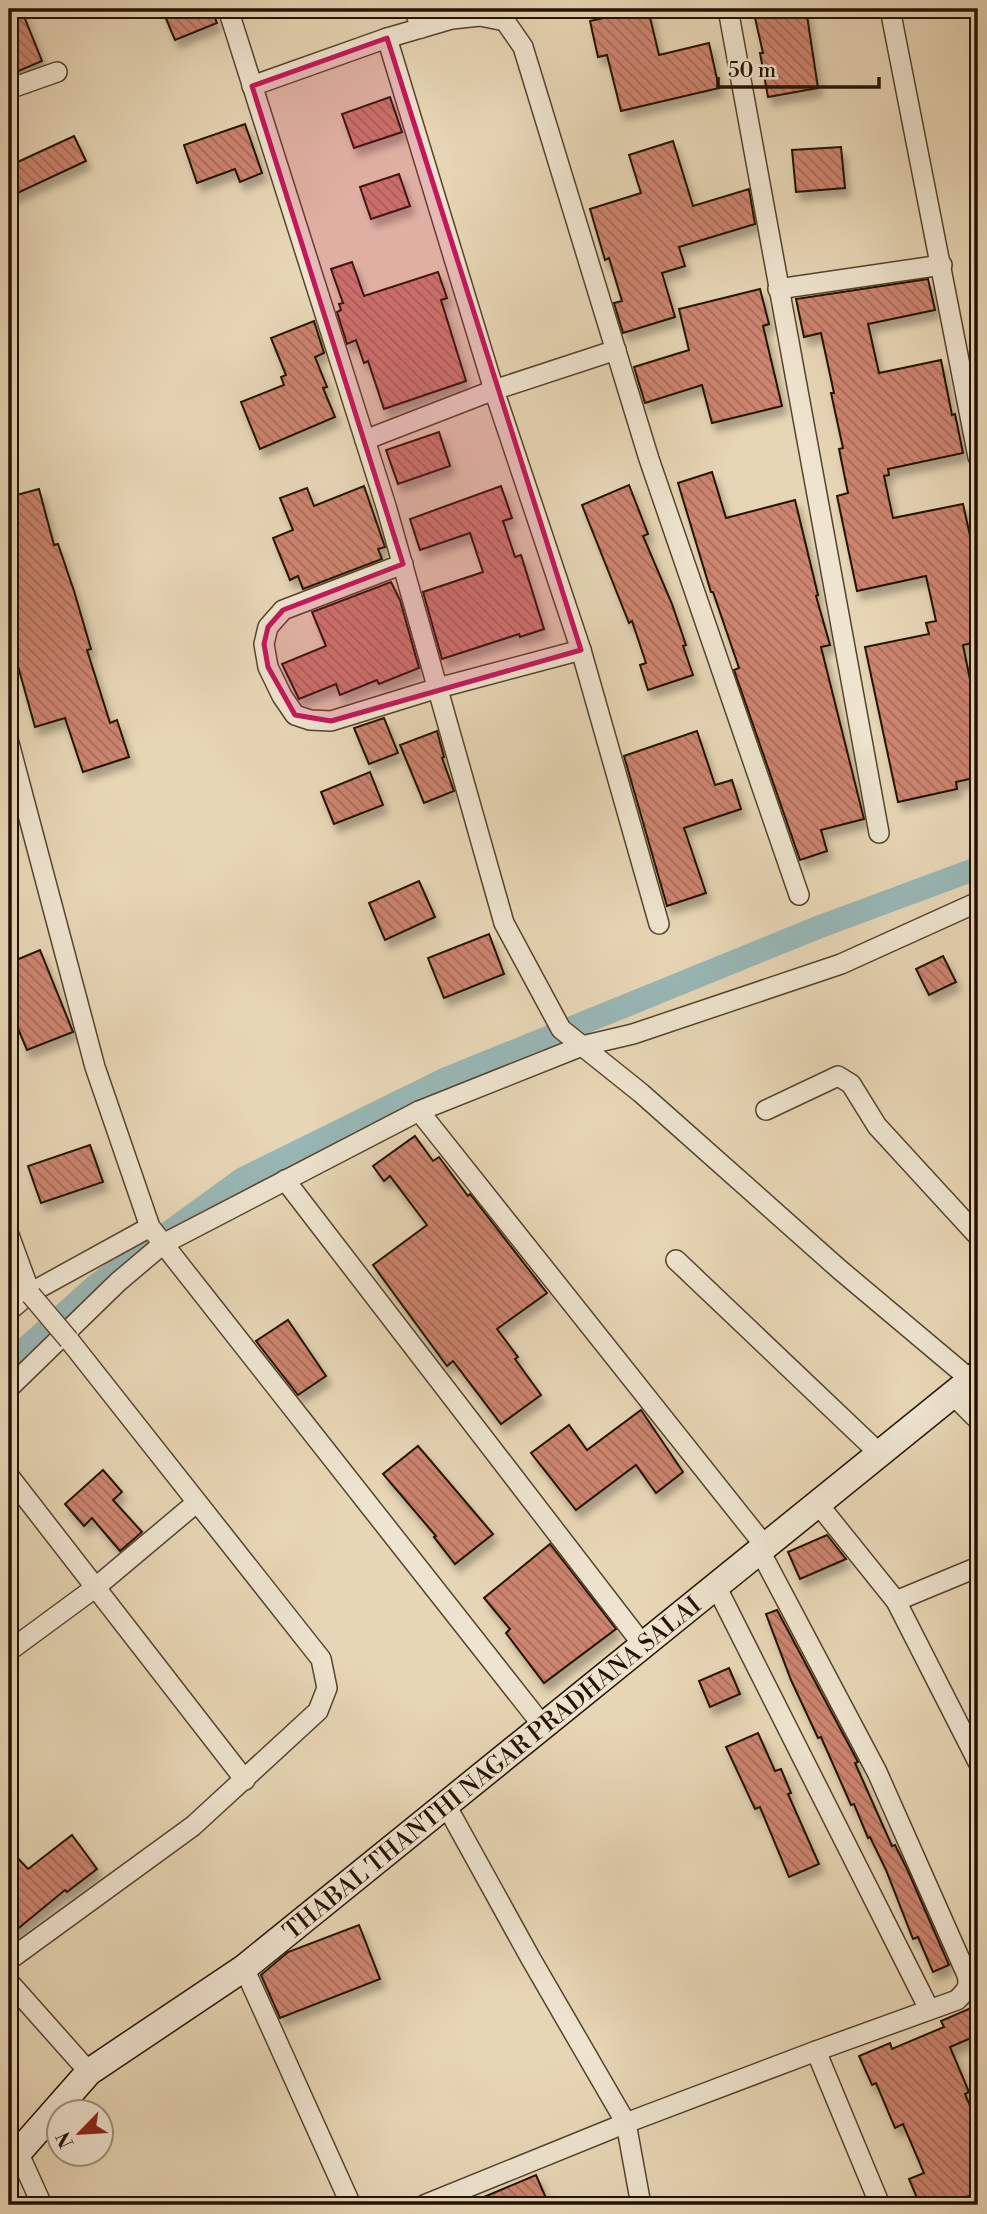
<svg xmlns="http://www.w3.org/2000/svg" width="987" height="2214" font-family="'Libre Bodoni',serif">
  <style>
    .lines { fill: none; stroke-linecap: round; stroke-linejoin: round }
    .canal { stroke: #98b7b6; stroke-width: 23 }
    .building { fill: url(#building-back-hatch); stroke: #241200; stroke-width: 2; filter: url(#shadow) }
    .minor-casing { stroke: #55432d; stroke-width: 22 }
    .secondary-casing { stroke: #241200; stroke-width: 29 }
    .minor { stroke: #efe4cf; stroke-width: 19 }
    .secondary { stroke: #efe4cf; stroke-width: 26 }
    .minor-bridge-casing { stroke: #55432d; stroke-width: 22; stroke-linecap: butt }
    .minor-bridge { stroke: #efe4cf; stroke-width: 19 }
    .marked { fill: #c2185b; fill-opacity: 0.2; stroke: #c2185b; stroke-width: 5; stroke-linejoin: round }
    .labels { text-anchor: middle; stroke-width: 5; stroke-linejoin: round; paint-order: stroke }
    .street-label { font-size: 24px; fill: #241200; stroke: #efe4cf }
  </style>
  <defs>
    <pattern id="building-back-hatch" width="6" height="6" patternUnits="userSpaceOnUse" patternTransform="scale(1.75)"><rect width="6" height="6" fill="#cd846f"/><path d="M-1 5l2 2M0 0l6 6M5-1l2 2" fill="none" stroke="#a66b59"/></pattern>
    <filter id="shadow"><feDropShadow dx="4.5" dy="8" stdDeviation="3.5" flood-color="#0004"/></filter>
  </defs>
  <rect width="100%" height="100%" fill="#e7d6b5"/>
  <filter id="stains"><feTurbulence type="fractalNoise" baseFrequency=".00286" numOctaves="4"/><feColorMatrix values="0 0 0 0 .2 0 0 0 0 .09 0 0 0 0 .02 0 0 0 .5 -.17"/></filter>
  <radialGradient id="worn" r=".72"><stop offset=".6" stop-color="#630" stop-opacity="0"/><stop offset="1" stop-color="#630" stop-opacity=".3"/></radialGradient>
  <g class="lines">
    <polyline class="canal" points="9,1363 95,1286 242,1179 443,1080 819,927 978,868"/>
  </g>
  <g class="building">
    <polygon points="9,9 21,9 42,61 9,75"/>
    <polygon points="162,9 211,9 217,23 175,40"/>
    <polygon points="644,9 648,9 659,55 709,43 719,88 621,111 607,55 598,57 590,21"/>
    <polygon points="753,9 806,9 818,88 768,97 760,53 763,53"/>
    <polygon points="390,97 402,132 354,148 342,114"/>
    <polygon points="245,124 262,173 240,182 235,169 197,183 184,145"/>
    <polygon points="74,136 86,161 9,197 9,166"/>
    <polygon points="673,141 693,206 749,189 755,224 679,247 685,266 662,273 675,317 623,333 614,303 622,301 609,258 605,260 590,209 641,193 629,155"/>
    <polygon points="841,147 845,188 796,192 792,150"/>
    <polygon points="399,174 410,206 371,219 360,187"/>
    <polygon points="352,262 364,296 438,272 447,298 441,300 466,381 384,409 368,361 364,363 356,340 347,344 337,312 341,310 339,304 343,303 331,269"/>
    <polygon points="928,279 935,310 868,324 879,373 941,360 952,415 955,414 963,453 888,469 889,475 884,476 893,518 963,504 978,572 978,642 963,645 978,719 978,777 956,782 957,789 898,802 865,647 929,634 926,623 936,621 926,576 857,591 837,496 848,493 839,449 843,448 831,393 834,393 821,333 804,337 796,299"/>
    <polygon points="760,289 769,324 763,326 782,406 712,423 702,385 645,403 634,367 689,350 679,309"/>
    <polygon points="314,321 324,353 315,357 327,387 323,388 335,417 260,449 241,402 284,385 281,377 286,375 271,338"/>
    <polygon points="439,432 450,466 398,484 386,450"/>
    <polygon points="712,472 726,518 795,500 818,595 816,596 830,645 821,647 864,819 821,830 827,851 800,860 734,670 739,668 713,592 711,592 678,483"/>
    <polygon points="629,485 648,534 643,536 672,604 686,645 683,646 693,675 648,690 640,665 646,663 632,621 629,623 582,505"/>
    <polygon points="364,486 385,547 378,549 382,559 303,589 298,576 290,580 273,538 293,530 280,498 307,488 314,506"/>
    <polygon points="501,486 512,518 503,521 515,557 521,555 544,629 520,637 519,634 442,659 423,592 483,572 470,533 420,550 410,519"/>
    <polygon points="39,489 54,545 58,544 74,591 91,649 87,650 110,723 117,720 129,757 83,772 65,718 35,727 9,634 9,621 16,619 9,596 9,497"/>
    <polygon points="391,582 400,600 419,668 379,684 377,680 340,695 336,684 299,699 282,664 326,646 312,612"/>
    <polygon points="384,718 398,753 369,764 354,728"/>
    <polygon points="437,731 444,757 442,758 454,791 424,803 400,745"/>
    <polygon points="697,731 715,785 732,780 741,809 684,828 706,893 667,906 624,756"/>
    <polygon points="370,772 383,805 334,824 321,792"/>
    <polygon points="419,881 435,917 385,940 369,903"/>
    <polygon points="489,934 504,974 444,998 428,958"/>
    <polygon points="40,950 73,1032 27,1050 9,1007 15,1005 9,988 9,963"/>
    <polygon points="943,956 956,982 929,995 916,969"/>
    <polygon points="415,1136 433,1161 439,1157 468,1196 470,1194 547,1293 497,1329 518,1357 515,1359 541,1395 501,1424 453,1361 447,1366 373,1265 427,1225 390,1176 384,1181 373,1166"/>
    <polygon points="90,1145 103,1182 41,1203 28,1166"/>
    <polygon points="288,1320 326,1376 298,1395 256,1341"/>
    <polygon points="641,1410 683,1472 656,1493 636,1465 576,1510 531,1453 569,1425 587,1450"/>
    <polygon points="418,1446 493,1534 455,1564 434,1537 436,1536 383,1474"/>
    <polygon points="103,1470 122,1492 113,1500 142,1532 120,1551 92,1518 84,1526 65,1504"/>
    <polygon points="827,1535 846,1559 800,1579 788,1552"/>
    <polygon points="550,1544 616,1629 544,1683 506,1633 510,1629 484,1598"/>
    <polygon points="777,1610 858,1762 855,1763 892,1846 895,1845 908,1871 949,1965 933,1972 918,1937 913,1939 886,1870 870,1837 868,1838 854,1804 851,1805 821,1737 818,1738 791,1680 766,1614"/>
    <polygon points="729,1668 740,1694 710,1707 699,1681"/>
    <polygon points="758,1733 775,1771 781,1769 791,1793 788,1794 819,1864 789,1877 760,1807 755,1809 726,1747"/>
    <polygon points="72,1835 97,1869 67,1892 65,1890 9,1936 9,1849 28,1869"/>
    <polygon points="359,1925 380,1979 280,2018 261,1975 288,1952"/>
    <polygon points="978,2005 978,2035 950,2047 969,2092 965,2094 978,2125 978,2192 948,2205 920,2205 909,2179 924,2173 903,2124 895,2128 876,2083 872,2085 859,2056 890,2043 892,2049 944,2027 941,2021"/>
    <polygon points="536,2175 549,2205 465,2205"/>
  </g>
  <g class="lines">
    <defs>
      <g id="minor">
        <polyline points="228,9 386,506 504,923 561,1029 641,1093 839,1269 971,1380"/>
        <polyline points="414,9 421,28"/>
        <polyline points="728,9 879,833"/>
        <polyline points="890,9 978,457"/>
        <polyline points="387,38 494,390 581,650 659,924"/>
        <polyline points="252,86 387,38 452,19 480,16 505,21 523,47 649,459 799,895"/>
        <polyline points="9,89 57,72"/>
        <polyline points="778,289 942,265"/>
        <polyline points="365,440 494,390 616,350"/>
        <polyline points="403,564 283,610 268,627 264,644 268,667 282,696 295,715 310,720 331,721 438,688 581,650"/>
        <polyline points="9,743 95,1067 150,1227 543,1726"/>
        <polyline points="766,1110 838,1076 851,1084 877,1126 978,1236"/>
        <polyline points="419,1111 765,1546"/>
        <polyline points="285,1180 643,1645"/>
        <polyline points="9,1235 31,1295"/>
        <polyline points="676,1260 880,1454"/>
        <polyline points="9,1311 30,1293 150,1227"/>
        <polyline points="9,1388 118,1282 163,1244 419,1111 582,1046 633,1034 841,964 978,902"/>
        <polyline points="953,1395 978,1420"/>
        <polyline points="9,1476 245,1780"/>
        <polyline points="818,1504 896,1601 978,1762"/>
        <path d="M760,1551l117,221 90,203c3,12 -1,16 -10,25l-141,51"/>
        <polyline points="716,1586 929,2009"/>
        <polyline points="896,1601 978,1567"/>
        <polyline points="9,1651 96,1587 196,1503"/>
        <polyline points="446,1805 531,1959 626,2123 641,2205"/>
        <polyline points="9,1960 193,1826 318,1711 327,1688 321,1659 69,1340"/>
        <polyline points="244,1968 351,2205"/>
        <polyline points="9,1982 89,2072"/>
        <polyline points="19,2154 42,2205"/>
        <polyline points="424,2205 626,2123 816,2051 880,2205"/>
      </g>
      <polyline id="secondary" points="9,2163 89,2072 244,1968 978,1374"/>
    </defs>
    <use href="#minor" class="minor-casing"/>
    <use href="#secondary" class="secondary-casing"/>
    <use href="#minor" class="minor"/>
    <use href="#secondary" class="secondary"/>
    <defs>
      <polyline id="minor-bridge" points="31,1295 69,1340"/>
    </defs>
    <use href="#minor-bridge" class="minor-bridge-casing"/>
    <use href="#minor-bridge" class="minor-bridge"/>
  </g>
  <path class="marked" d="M387,38l194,612 -250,71 -36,-6 -27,-48 -4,-23 4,-17 15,-17 120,-46 -151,-478z"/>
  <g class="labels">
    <g class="street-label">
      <text transform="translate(492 1768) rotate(-39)" y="8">THABAL THANTHI NAGAR PRADHANA SALAI</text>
    </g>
  </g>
  <rect width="987" height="2214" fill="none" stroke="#e7d6b5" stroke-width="35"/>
  <rect x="10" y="10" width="966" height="2193" fill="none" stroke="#241200" stroke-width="3.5"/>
  <rect x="18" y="18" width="952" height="2179" fill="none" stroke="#241200" stroke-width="2"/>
  <g transform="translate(80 2133) rotate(245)"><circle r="33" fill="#efe4cf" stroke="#9e907c" stroke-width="2"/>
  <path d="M0-5L12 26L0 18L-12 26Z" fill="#8f2418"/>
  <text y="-10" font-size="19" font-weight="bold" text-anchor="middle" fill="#241200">N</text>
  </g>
  <path d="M718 77v10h161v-10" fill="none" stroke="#241200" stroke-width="3.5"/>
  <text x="728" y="77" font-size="21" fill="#241200" stroke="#efe4cf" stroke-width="5" paint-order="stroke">50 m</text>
  <rect width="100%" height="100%" filter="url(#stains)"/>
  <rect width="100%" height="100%" fill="url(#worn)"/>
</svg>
